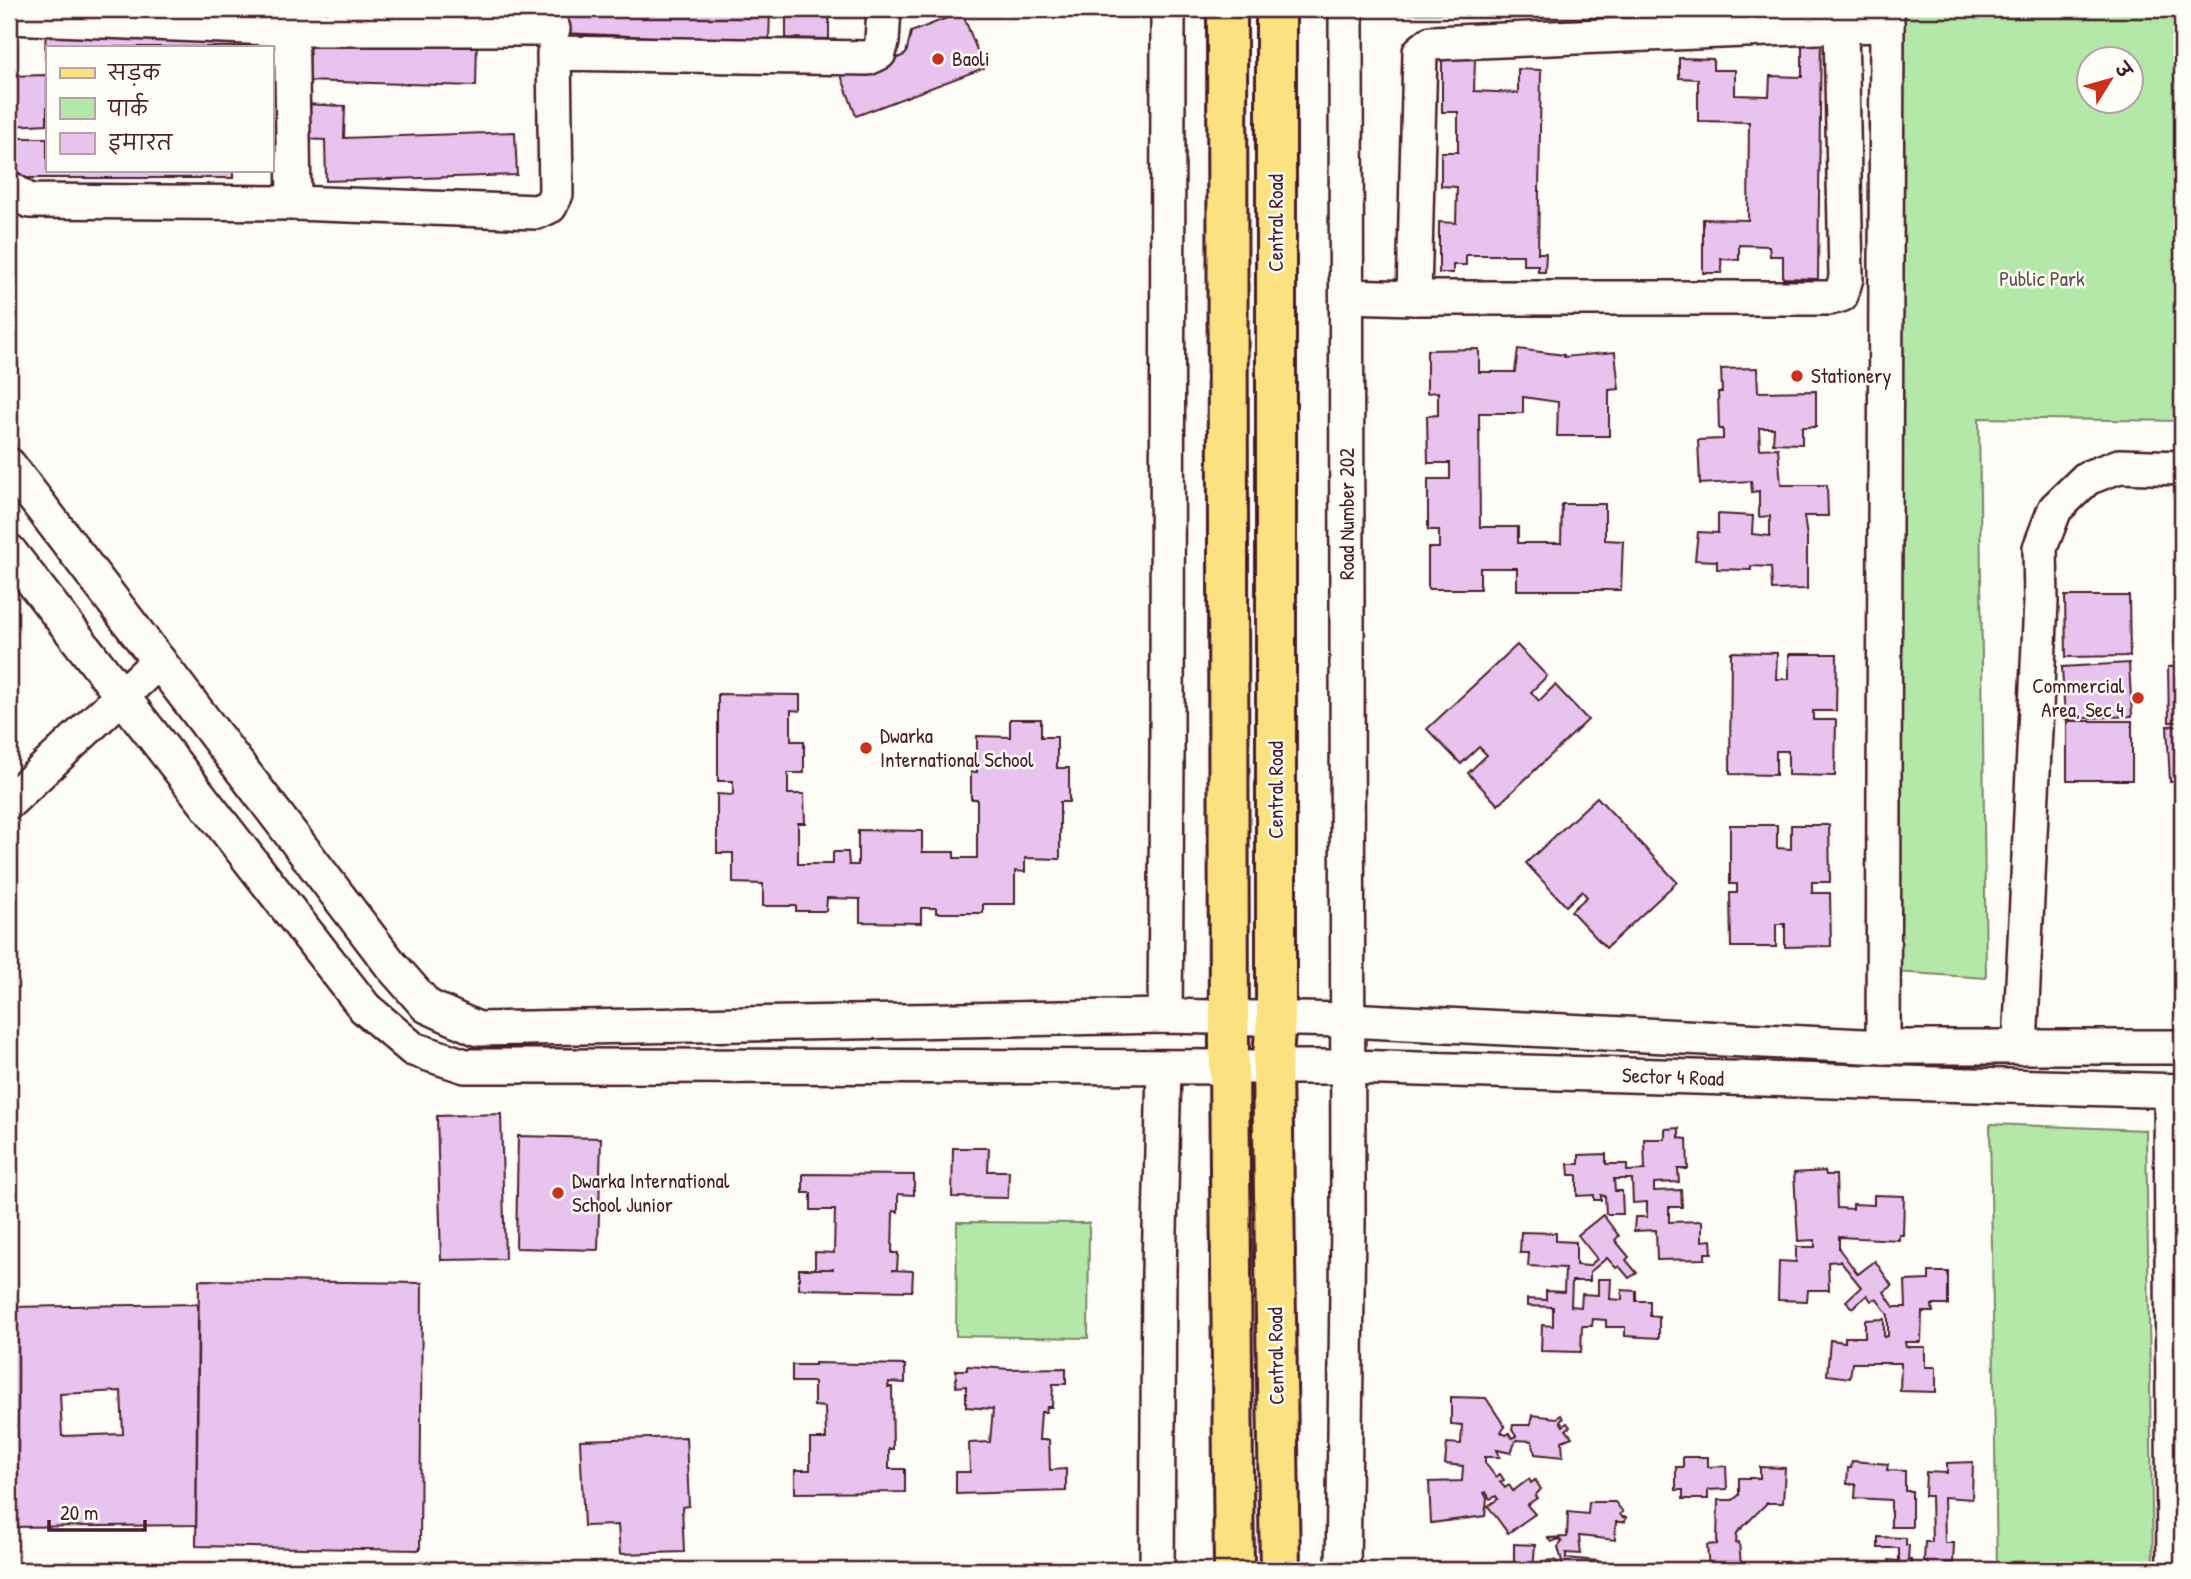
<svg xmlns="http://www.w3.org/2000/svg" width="2191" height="1579" font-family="'Patrick Hand','Playpen Sans Deva',sans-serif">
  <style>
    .green { fill: #b3e8a9; stroke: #7e846a; stroke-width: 2; fill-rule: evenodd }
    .building { fill: #e8c3ed; stroke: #4a1f2b; stroke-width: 2; fill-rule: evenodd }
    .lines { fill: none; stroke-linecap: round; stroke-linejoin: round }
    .minor-casing { stroke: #4a1f2b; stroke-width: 38 }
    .major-casing { stroke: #4a1f2b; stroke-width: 44 }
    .minor { stroke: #fdfcf7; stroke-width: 33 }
    .major { stroke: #fbe180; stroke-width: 38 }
    .poi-dot { fill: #c8321e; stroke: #fdfcf7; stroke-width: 2.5 }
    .labels { text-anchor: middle; stroke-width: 5; stroke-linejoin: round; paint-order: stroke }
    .poi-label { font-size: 21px; fill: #4a1f2b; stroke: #fdfcf7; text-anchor: start }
    .street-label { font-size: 21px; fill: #4a1f2b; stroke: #fdfcf7 }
    .park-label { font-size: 21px; fill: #64514a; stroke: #fdfcf7 }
  </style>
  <rect width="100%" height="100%" fill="#fdfcf7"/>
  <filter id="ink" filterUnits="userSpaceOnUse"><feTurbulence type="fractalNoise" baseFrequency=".0143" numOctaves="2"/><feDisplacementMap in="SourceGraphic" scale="14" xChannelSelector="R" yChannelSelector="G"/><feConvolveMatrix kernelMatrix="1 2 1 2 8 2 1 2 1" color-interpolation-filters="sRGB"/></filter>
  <g filter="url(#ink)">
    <g class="green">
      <polygon points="1374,9 1855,9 1855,10 1374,14"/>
      <path d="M1905,9h277v412l-203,-3 7,560 -90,-6zM2090,60h42v42h-42z"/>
      <polygon points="1990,1124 2146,1130 2153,1570 1997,1570"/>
      <polygon points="957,1222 1089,1223 1088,1338 956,1336"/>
    </g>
    <g class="building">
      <polygon points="297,9 475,9 475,16"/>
      <polygon points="563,9 770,9 769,42 562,33"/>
      <polygon points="786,9 829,9 829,39 786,38"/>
      <polygon points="962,12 984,68 856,116 839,70 879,67 906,54 911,32"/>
      <polygon points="46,23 274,30 273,67 271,47 47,47 47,59 45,59"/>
      <polygon points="1802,32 1821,32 1818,279 1783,278 1783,256 1770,256 1769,246 1739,245 1739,260 1721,259 1722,273 1703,273 1703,219 1748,220 1749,122 1698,121 1698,79 1679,78 1679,58 1713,59 1713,70 1735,70 1735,95 1769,96 1770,76 1802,77"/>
      <polygon points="304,37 477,42 476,86 303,81"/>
      <polygon points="1442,57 1475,58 1474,91 1518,93 1518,69 1541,70 1538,253 1546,253 1545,272 1538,272 1538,265 1523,265 1523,255 1466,255 1466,265 1453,265 1453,273 1439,273 1439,222 1456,223 1457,187 1441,186 1441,152 1458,152 1458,112 1442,112"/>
      <polygon points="47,75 47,124 11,126 9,76"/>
      <polygon points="284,79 290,137 271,139 271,80"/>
      <polygon points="303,104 345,106 344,138 515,132 517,175 326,181 325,140 302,139"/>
      <polygon points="9,138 47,138 47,170 233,170 233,178 9,178"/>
      <polygon points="1479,349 1479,372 1515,372 1518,349 1564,355 1564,357 1615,352 1619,389 1609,390 1609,436 1557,436 1558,402 1523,397 1523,413 1479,413 1480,527 1518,527 1518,543 1561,543 1562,504 1605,504 1605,540 1623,541 1621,590 1517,590 1517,568 1480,568 1480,589 1428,589 1428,548 1439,548 1439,530 1428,530 1428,479 1450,479 1450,463 1428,463 1427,416 1438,415 1438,392 1427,393 1427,350"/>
      <polygon points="1757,368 1758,392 1816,391 1816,427 1802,427 1802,444 1773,443 1774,428 1759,428 1760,449 1778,448 1781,485 1827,485 1828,516 1804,516 1807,537 1807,589 1772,590 1771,567 1751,566 1751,570 1717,569 1717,561 1695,560 1698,532 1718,533 1718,514 1753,516 1752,534 1770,536 1770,516 1759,517 1759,491 1752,492 1751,481 1700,484 1698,440 1723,439 1723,429 1719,429 1718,392 1722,392 1721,369"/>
      <polygon points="2065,596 2129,596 2130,656 2066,657"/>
      <polygon points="1517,645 1547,676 1531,692 1539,701 1555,685 1588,720 1498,805 1468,773 1487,755 1479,747 1461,764 1427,729"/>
      <polygon points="1731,652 1777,653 1776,679 1789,679 1789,654 1837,654 1836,711 1813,711 1813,720 1836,720 1835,776 1788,775 1788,751 1776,751 1776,775 1730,774"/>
      <polygon points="2129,663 2132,716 2065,719 2062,667"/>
      <polygon points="2182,666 2182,722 2169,722 2168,667"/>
      <polygon points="718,694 800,695 800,711 791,710 791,741 804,741 804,773 788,773 788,794 804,794 805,823 798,823 798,864 833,864 833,852 848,852 849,865 858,865 858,830 922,831 922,852 954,852 954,858 977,858 977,799 971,799 971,772 977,772 977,736 1010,737 1010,719 1041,719 1041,737 1057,737 1057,768 1069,768 1069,802 1060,802 1060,859 1025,858 1025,872 1015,871 1015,904 983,904 983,913 936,913 936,908 921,908 921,923 860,922 860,899 827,898 826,911 796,911 796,906 763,906 763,884 733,883 733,853 717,853 717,794 733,795 733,781 718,781"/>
      <rect x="2067" y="721" width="65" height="59"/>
      <polygon points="2182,725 2182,782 2170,782 2167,726"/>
      <polygon points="1597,797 1677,882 1606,948 1571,911 1587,897 1582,891 1566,906 1526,863"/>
      <polygon points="1730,825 1777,825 1777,848 1791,849 1791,825 1829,825 1830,882 1812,882 1812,893 1830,893 1831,946 1785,947 1785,924 1776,924 1776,947 1731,947 1730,893 1737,893 1737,884 1730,884"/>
      <polygon points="501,1114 505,1259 441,1260 437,1116"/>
      <polygon points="1679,1128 1679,1138 1687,1139 1688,1169 1678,1169 1679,1182 1654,1183 1654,1191 1681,1190 1682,1207 1669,1207 1669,1222 1702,1221 1702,1241 1711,1240 1712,1253 1705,1253 1705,1259 1657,1260 1656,1230 1634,1231 1635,1217 1647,1217 1647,1202 1633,1203 1632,1179 1614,1179 1615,1191 1622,1191 1623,1214 1606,1214 1605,1196 1601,1195 1601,1200 1594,1200 1594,1195 1577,1196 1577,1175 1569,1175 1568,1164 1579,1164 1579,1155 1606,1154 1606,1164 1627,1164 1627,1171 1645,1170 1644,1139 1665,1139 1665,1129"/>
      <polygon points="518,1136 601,1138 598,1250 516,1248"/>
      <polygon points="953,1148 989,1148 988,1171 1009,1171 1008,1198 952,1197"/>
      <polygon points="1825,1171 1826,1175 1836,1175 1837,1208 1853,1209 1853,1204 1874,1205 1874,1195 1904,1196 1903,1235 1899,1235 1899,1240 1839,1237 1839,1249 1858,1274 1875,1261 1892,1286 1884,1292 1894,1307 1906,1307 1905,1281 1929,1280 1929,1272 1948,1272 1948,1305 1932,1305 1933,1312 1922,1312 1921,1342 1905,1342 1906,1347 1925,1347 1925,1367 1936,1367 1936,1392 1900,1391 1901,1363 1852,1363 1850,1378 1827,1375 1830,1340 1845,1342 1845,1337 1865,1337 1865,1320 1884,1319 1884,1337 1888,1336 1888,1315 1876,1298 1871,1301 1867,1295 1853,1308 1846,1301 1861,1287 1840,1261 1828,1262 1829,1290 1808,1290 1807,1301 1778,1300 1779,1261 1796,1262 1796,1247 1815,1247 1815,1240 1798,1241 1794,1173"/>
      <polygon points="803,1174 914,1175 914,1195 898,1194 898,1212 893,1211 892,1253 898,1253 897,1270 892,1270 913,1271 912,1291 799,1289 799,1269 834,1269 815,1269 815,1252 834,1253 835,1210 811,1210 811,1193 803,1193"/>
      <polygon points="1603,1215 1619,1236 1615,1240 1629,1257 1626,1260 1637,1273 1629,1278 1619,1266 1616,1268 1607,1258 1590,1272 1590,1281 1572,1281 1571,1306 1581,1307 1582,1294 1598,1295 1598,1279 1611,1279 1610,1299 1622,1300 1622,1290 1636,1291 1636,1301 1650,1301 1650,1316 1659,1317 1659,1338 1625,1336 1625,1327 1606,1327 1606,1320 1593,1319 1592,1326 1582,1326 1581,1352 1541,1351 1542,1325 1553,1326 1553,1307 1527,1306 1527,1299 1546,1300 1546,1291 1564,1292 1565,1268 1528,1266 1529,1253 1520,1253 1521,1232 1556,1233 1556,1241 1576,1242 1576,1265 1589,1266 1597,1259 1578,1235"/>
      <polygon points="199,1280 422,1283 420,1550 196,1546"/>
      <path d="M198,1304l-2,221 -187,2v-220zM121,1391l2,43 -61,2 -2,-42z"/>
      <polygon points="815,1363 905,1365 905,1383 889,1382 888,1387 892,1387 893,1449 889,1449 889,1469 905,1469 905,1492 795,1493 795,1470 810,1470 810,1439 826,1439 825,1407 814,1406 814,1382 792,1382 792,1365 815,1365"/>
      <polygon points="967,1366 1009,1369 1066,1368 1066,1384 1053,1384 1052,1407 1047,1407 1046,1412 1041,1412 1039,1440 1049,1440 1050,1470 1066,1469 1066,1491 956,1494 956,1472 970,1472 969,1443 990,1442 993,1409 966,1407 966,1386 956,1387 956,1370 967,1370"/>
      <polygon points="1451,1397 1486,1398 1505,1427 1501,1432 1506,1435 1509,1433 1512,1438 1516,1436 1512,1430 1513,1425 1530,1425 1532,1415 1557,1418 1561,1415 1563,1419 1560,1421 1563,1426 1567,1423 1570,1427 1566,1430 1572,1437 1562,1441 1563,1457 1535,1454 1532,1441 1516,1440 1511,1453 1497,1450 1500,1457 1485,1457 1485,1463 1496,1477 1500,1474 1504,1480 1500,1482 1505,1488 1509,1485 1513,1491 1529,1479 1531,1483 1535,1480 1541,1489 1535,1496 1537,1498 1527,1505 1535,1514 1508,1533 1488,1506 1498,1499 1496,1496 1490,1499 1486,1492 1484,1493 1487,1498 1485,1516 1431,1523 1429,1482 1462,1481 1463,1466 1445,1464 1447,1443 1461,1444 1462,1425 1451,1424"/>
      <polygon points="686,1437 689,1506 682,1507 684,1552 620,1554 618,1525 584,1526 580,1440"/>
      <polygon points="1683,1457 1708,1457 1708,1467 1726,1466 1727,1489 1708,1490 1708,1499 1683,1499 1683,1490 1676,1490 1676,1467 1683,1467"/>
      <polygon points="1852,1461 1888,1464 1887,1470 1905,1471 1905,1491 1912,1491 1912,1527 1891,1527 1891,1500 1855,1498 1856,1484 1847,1484 1848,1468 1851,1468"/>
      <polygon points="1973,1462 1972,1499 1944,1497 1945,1543 1954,1543 1953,1564 1946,1563 1946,1570 1928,1570 1928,1563 1924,1562 1925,1542 1932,1542 1931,1496 1925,1496 1926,1472 1947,1473 1947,1463"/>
      <polygon points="1760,1467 1785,1468 1783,1503 1767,1503 1737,1533 1736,1543 1739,1542 1741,1565 1763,1564 1763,1570 1709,1569 1707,1545 1717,1544 1718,1500 1733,1500 1739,1495 1739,1478 1760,1478"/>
      <polygon points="1589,1502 1615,1502 1623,1512 1620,1514 1622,1517 1626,1517 1625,1522 1616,1522 1615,1540 1579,1536 1581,1554 1566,1553 1566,1558 1598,1561 1598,1570 1542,1570 1542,1561 1555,1560 1560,1569 1563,1565 1558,1547 1562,1542 1559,1539 1551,1542 1548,1538 1567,1537 1568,1512 1588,1514"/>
      <polygon points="1878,1537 1906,1538 1906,1545 1909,1545 1908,1560 1911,1560 1911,1570 1889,1570 1889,1560 1899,1561 1899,1548 1878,1548"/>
      <polygon points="1514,1544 1535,1545 1533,1569 1539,1570 1490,1570 1490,1566 1514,1565"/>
    </g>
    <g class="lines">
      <defs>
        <g id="minor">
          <polyline points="9,17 291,29 553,29"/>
          <polyline points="1841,26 1846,278 1841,295 1830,298 1414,298 1420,52 1431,43 1841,26 1887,25"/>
          <polyline points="9,188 29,201 294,203 291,9"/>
          <polyline points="294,203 537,212 550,206 556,194 554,53 868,58 879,53 882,42 884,9"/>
          <polyline points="1347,296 1414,298"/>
          <polyline points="9,465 391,965 427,1006 478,1029 1165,1016 1347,1020 1883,1047 2182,1047"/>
          <polyline points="9,551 365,1008 413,1049 465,1066 1348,1067 2182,1091"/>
          <polyline points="9,802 159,661"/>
          <polyline points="1165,1016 1167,757 1168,9"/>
          <polyline points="1883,1047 1887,9"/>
          <polyline points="2020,1047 2041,602 2040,548 2055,509 2087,478 2119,466 2182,468"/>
          <polyline points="2171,1091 2174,1570"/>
          <polyline points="1157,1570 1159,1271 1164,1068"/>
          <polyline points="1343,1570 1348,1224 1346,9"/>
        </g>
        <g id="major">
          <polyline points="1227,9 1229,1068 1234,1570"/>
          <polyline points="1276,9 1276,1018 1272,1068 1280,1570"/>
        </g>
      </defs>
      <use href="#minor" class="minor-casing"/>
      <use href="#major" class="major-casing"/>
      <use href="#minor" class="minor"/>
      <use href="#major" class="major"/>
    </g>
  </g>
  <g class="poi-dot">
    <circle cx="938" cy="59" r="7"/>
    <circle cx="1797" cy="376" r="7"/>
    <circle cx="2138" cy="698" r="7"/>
    <circle cx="866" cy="748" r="7"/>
    <circle cx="558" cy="1193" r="7"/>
  </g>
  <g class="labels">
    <g class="poi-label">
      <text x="952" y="66">Baoli</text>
      <text x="1811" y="383">Stationery</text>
      <text x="2124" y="693" text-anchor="end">Commercial<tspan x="2124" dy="24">Area, Sec 4</tspan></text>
      <text x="880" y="743">Dwarka<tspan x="880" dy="24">International School</tspan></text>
      <text x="572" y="1188">Dwarka International<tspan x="572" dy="24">School Junior</tspan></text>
    </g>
    <g class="street-label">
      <text transform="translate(1276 223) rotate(-90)" y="7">Central Road</text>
      <text transform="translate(1347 514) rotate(-90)" y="7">Road Number 202</text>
      <text transform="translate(1276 790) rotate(-90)" y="7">Central Road</text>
      <text transform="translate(1673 1077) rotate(2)" y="7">Sector 4 Road</text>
      <text transform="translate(1276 1356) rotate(-91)" y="7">Central Road</text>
    </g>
    <g class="park-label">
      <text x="2042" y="286">Public Park</text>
    </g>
  </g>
  <rect width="2191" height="1579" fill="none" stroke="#fdfcf7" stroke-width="35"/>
  <rect x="18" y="18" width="2156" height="1544" fill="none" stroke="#4a1f2b" stroke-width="2.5" filter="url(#ink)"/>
  <rect x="46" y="46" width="228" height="126" fill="#fdfcf7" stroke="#b5a4a5" stroke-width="2"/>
  <rect x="60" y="68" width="35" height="10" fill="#fbe180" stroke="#b5a4a5" stroke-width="2"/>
  <text x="108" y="80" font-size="21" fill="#4a1f2b">सड़क</text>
  <rect x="60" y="98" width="35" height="21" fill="#b3e8a9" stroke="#b5a4a5" stroke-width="2"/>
  <text x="108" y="116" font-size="21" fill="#4a1f2b">पार्क</text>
  <rect x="60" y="133" width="35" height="21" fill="#e8c3ed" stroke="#b5a4a5" stroke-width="2"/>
  <text x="108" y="150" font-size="21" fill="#4a1f2b">इमारत</text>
  <g transform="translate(2110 80) rotate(53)"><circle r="33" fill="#fdfcf7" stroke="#b5a4a5" stroke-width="2"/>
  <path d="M0-5L12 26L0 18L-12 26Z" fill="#c8321e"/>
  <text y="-10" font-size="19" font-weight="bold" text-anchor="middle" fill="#4a1f2b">उ</text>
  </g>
  <path d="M49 1520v10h96v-10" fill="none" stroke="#4a1f2b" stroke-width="3.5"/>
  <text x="60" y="1520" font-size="21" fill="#4a1f2b" stroke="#fdfcf7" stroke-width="5" paint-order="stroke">20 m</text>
</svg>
